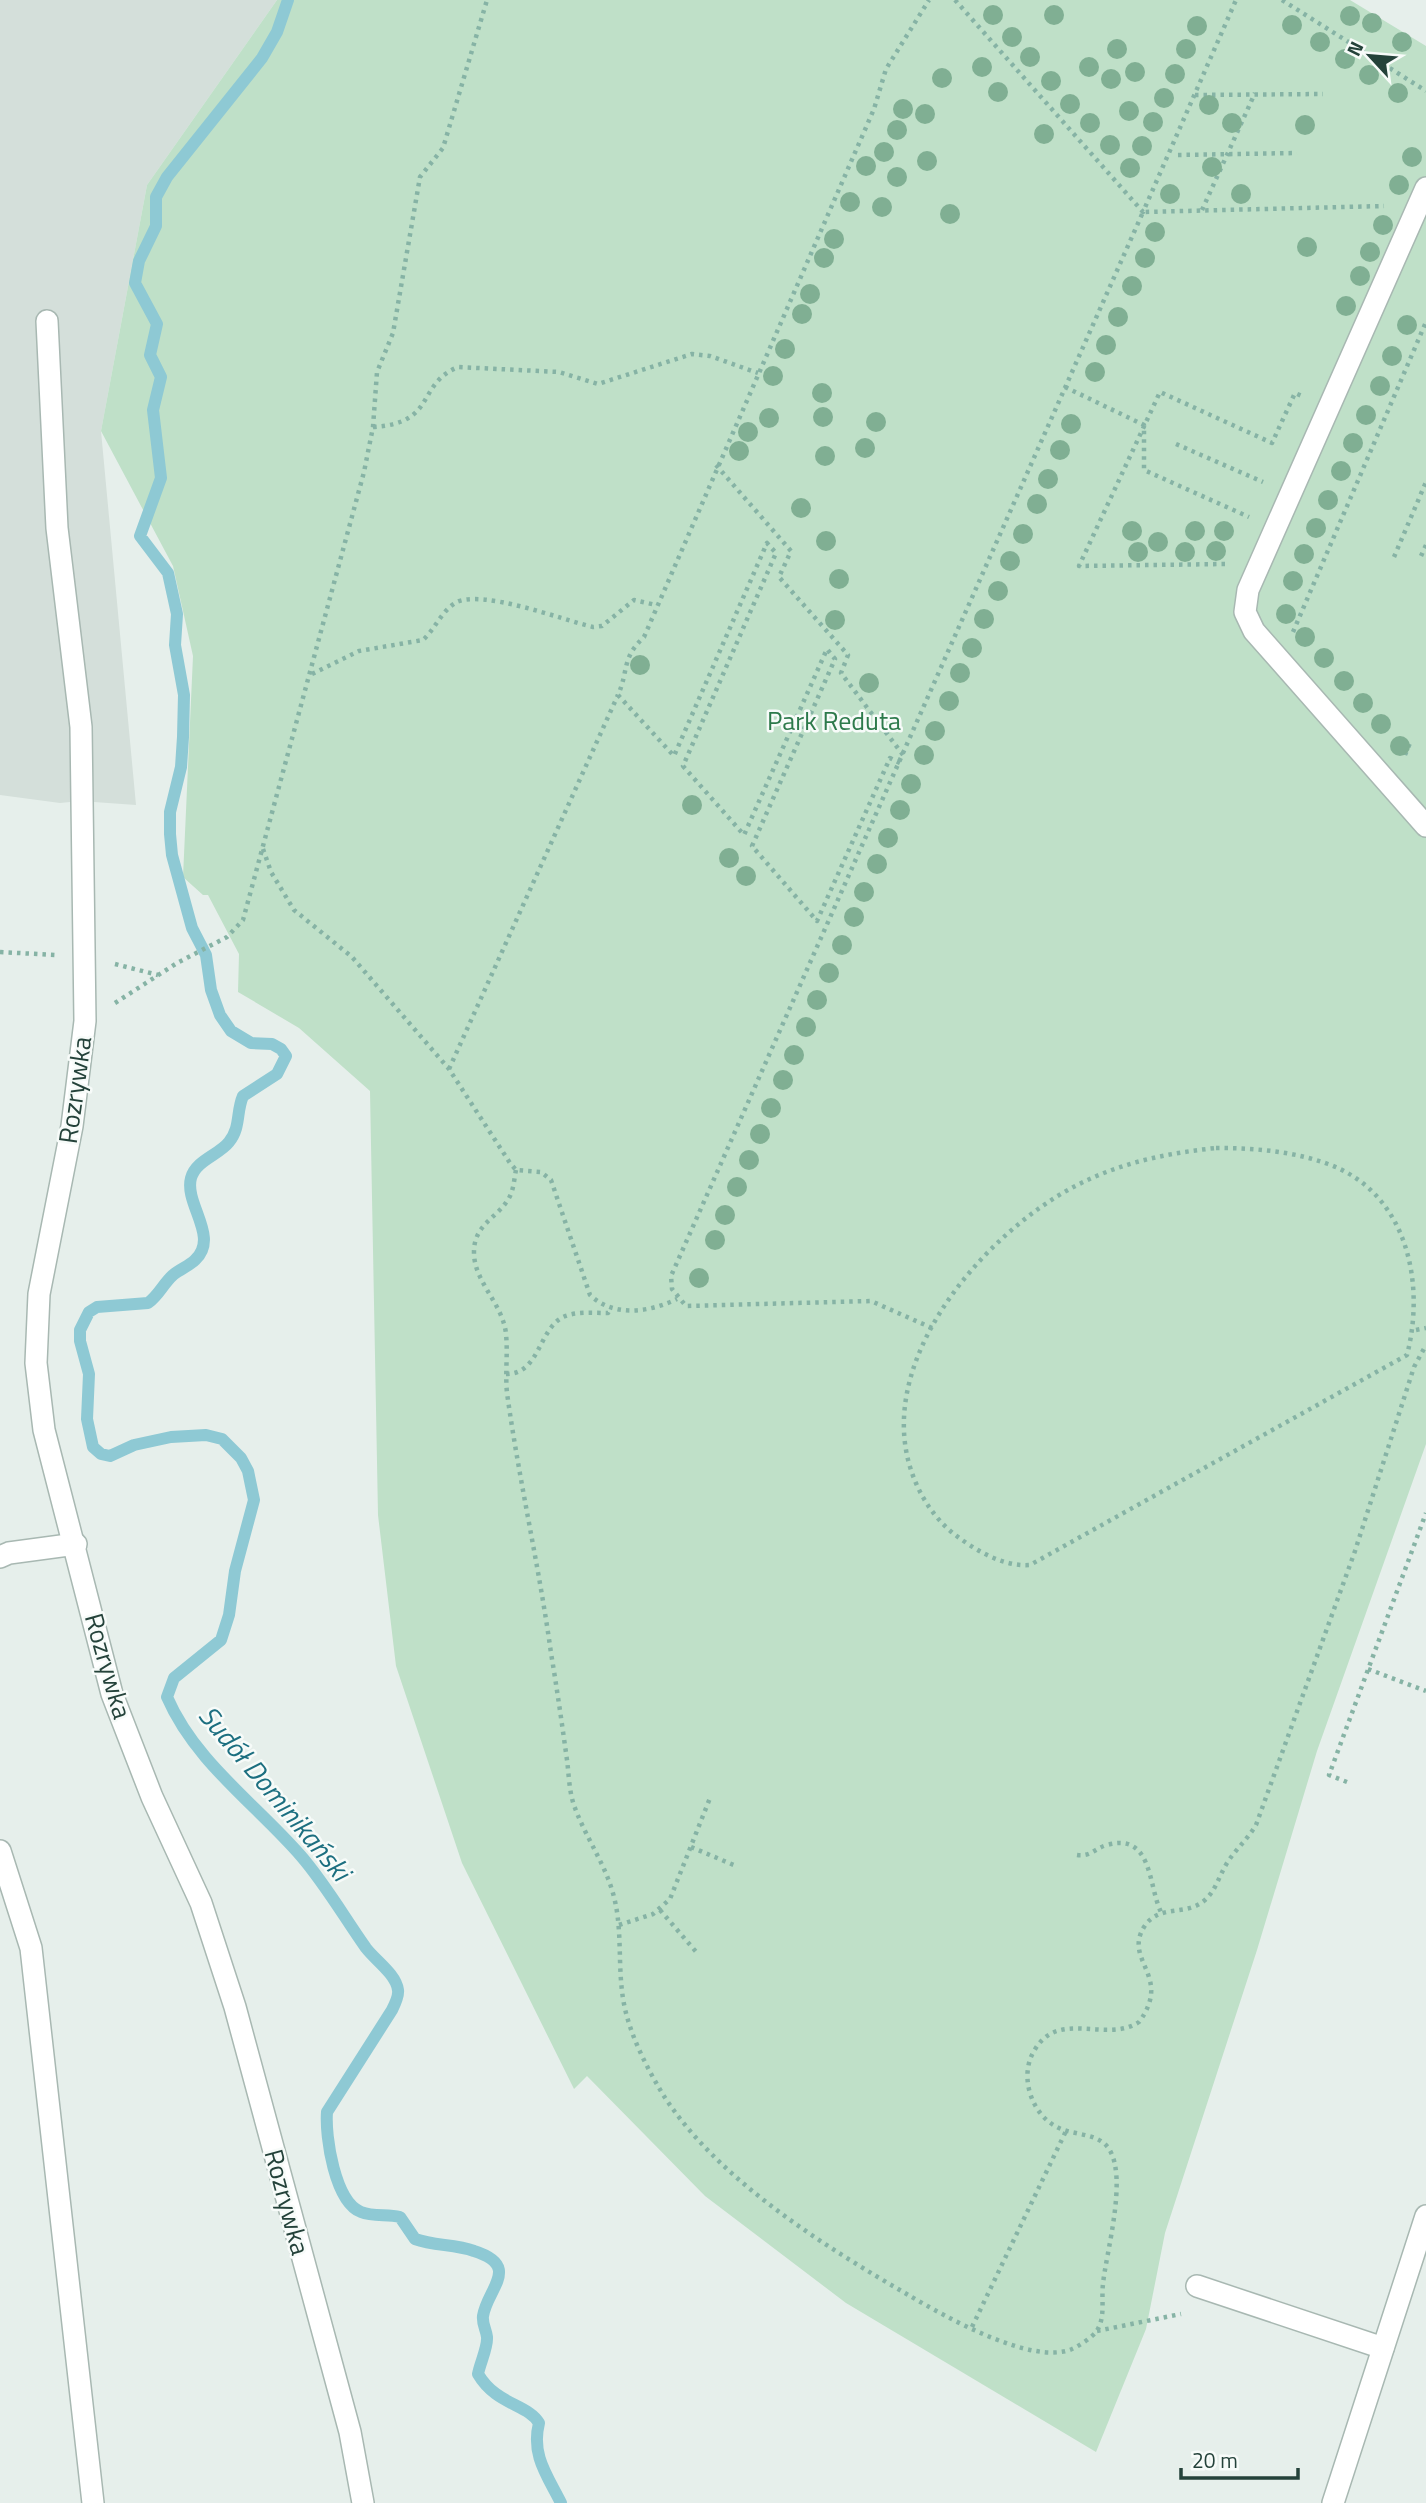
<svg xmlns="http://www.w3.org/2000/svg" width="1426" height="2503" font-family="'Titillium Web',sans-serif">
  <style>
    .built { fill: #d4dfda }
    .green { fill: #bfe0c8 }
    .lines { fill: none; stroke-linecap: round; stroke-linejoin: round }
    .stream { stroke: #8ec9d4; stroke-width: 12 }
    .minor-casing { stroke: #a8b8b2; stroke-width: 24 }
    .path { stroke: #86b3a5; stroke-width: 4.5; stroke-dasharray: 3.5 5; stroke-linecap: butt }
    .minor { stroke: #fff; stroke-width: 21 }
    .tree { fill: #80af93 }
    .labels { text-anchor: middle; stroke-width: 5; stroke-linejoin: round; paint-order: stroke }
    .park-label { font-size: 26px; fill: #2d7a4b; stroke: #f7fbf9 }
    .street-label { font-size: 26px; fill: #24423a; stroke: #f7fbf9 }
    .water-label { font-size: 28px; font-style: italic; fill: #1c6f80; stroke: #f7fbf9 }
  </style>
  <rect width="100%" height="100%" fill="#e6efeb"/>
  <polygon class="built" points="0,0 277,0 147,185 101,431 136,805 80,801 60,803 0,795"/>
  <polygon class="green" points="277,0 1350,0 1426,46 1426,1444 1317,1751 1257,1950 1165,2233 1146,2329 1096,2452 846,2303 705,2196 587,2076 574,2089 462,1863 396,1666 378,1515 370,1091 299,1028 238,992 239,954 208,895 203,895 183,877 193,656 173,566 101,431 147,185"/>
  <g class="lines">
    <path class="stream" d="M288,0l-11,32 -15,26 -95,119 -11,20v29l-17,35 -4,22 22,41 -7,31 11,22 -8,33 8,68 -21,58 28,37 9,41 -2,31 9,50 -1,42 -2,30 -11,45v22l2,21 20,73 14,27 5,35 9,25 11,16 20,12 21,1 9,5 5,7 -9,18 -34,22c-7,16 -2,31 -14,46 -10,13 -33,18 -38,36 -7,26 29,59 4,82 -6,6 -15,9 -22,15 -10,9 -14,20 -25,28l-51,4 -8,5 -9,18v11l9,33 -2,45 6,28 8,7 9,2 24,-11 37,-8 35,-2 16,4 19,19 7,13 6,29 -19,71 -6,44 -8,25 -47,38 -7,19c28,65 89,107 134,159 25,29 43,61 65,92 9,12 30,26 32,42 1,6 -3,14 -6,20l-65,102c-2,25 8,90 34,100 12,5 26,2 39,5l15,22c19,7 40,5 59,12 48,15 13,38 9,65 -1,8 3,13 4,21 1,10 -7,26 -9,37 18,31 50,30 61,49 -8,32 8,52 22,80"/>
    <defs>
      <g id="minor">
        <polyline points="1426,188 1248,590 1245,612 1254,631 1426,826"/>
        <polyline points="47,321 57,528 81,727 85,1021 72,1126 39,1294 36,1363 44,1430 112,1694 152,1797 201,1903 235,2007 350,2432 363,2503"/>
        <polyline points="0,1557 9,1553 76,1544"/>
        <polyline points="0,1851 31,1948 93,2503"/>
        <polyline points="1197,2286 1383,2348"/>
        <polyline points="1333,2503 1426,2216"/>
      </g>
    </defs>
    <use href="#minor" class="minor-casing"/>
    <g class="path">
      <polyline points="955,0 1143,212 1236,0"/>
      <polyline points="1282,0 1426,91"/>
      <polyline points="1195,95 1323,94"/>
      <polyline points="1178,155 1297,153"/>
      <polyline points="1202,210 1255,93"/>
      <polyline points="1065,387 1144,425 1144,470 1249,517"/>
      <path d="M373,427c65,-4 42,-42 85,-60l101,5 39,12 94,-30 18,2 48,17"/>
      <polyline points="1176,444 1263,482"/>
      <polyline points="716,465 791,551 779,577 848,655 841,673 903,755"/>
      <polyline points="1421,556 1426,545"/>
      <polyline points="1394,557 1426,482"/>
      <polyline points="1225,564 1079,566 1160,392 1272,443 1295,393 1302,396"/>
      <polyline points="1293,632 1426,322"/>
      <path d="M312,674l47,-23 64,-11c12,-11 18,-28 32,-37 25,-15 108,17 138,24l9,-1 32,-26 22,5"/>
      <polyline points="1405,755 1410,743"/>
      <path d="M900,763l-10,-5 -73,163 -65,-75 83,-187 -8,-10 -83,186 -61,-69 93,-213 -9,-10 -93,213 -56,-61c11,-25 3,-36 26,-58l230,-528 12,-40 43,-69"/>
      <path d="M263,849l8,23 23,38 58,47 97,112 61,94 6,7 25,2 10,8 39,115c24,23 60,17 87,4"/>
      <polyline points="0,952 55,955"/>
      <polyline points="115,964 158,975"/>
      <polyline points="115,1003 177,963 227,937 243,920 364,472 373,427 377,372 393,333 420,177 443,148 487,0"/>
      <polyline points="449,1069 618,695"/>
      <path d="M1216,1148c38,0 76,3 112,16 78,28 98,117 79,191l-377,210c-27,2 -55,-15 -76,-31 -20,-16 -34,-38 -42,-61 -37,-105 59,-223 144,-276 50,-31 102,-43 160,-49z"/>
      <path d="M516,1170c-2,9 -2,19 -7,28 -12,21 -36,26 -35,56 1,29 29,50 32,80 2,20 -1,39 1,59 12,87 32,173 44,260 6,36 11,71 16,107 2,15 2,33 8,48 11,30 31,57 39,89 9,35 3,71 10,107 6,31 22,62 38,89 54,86 162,153 248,203 36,21 122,70 162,53 7,-3 19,-11 24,-17 10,-14 5,-32 7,-48 3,-31 25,-106 6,-135 -11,-17 -36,-13 -52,-22 -26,-13 -38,-51 -23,-76 24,-43 72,-7 105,-29 34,-46 -16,-61 5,-95 15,-24 42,-10 61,-27 11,-10 14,-24 22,-37 8,-13 20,-23 29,-38l99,-274 59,-184 12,-22"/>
      <polyline points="932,1328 871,1301 686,1306 672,1289 671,1276 1143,212 1384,206"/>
      <polyline points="1416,1330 1426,1328"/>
      <path d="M506,1374c34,0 32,-44 57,-57 13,-6 31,-4 45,-4l2,-4"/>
      <polyline points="1368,1669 1426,1691"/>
      <polyline points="1347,1782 1329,1775 1426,1513"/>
      <polyline points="691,1847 736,1866"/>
      <path d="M1077,1855c14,2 18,-7 30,-10 46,-13 41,41 54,67"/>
      <polyline points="660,1910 698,1954"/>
      <polyline points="619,1925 653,1914 670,1899 710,1798"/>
      <polyline points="972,2327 1066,2131"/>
      <polyline points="1097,2331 1181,2314"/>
    </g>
    <use href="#minor" class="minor"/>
  </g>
  <g class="tree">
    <circle cx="993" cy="15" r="10"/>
    <circle cx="1054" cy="15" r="10"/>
    <circle cx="1350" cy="16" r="10"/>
    <circle cx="1372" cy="23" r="10"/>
    <circle cx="1292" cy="25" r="10"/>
    <circle cx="1197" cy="26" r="10"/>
    <circle cx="1012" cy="37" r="10"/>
    <circle cx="1320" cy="42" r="10"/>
    <circle cx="1402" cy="42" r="10"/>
    <circle cx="1117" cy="49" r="10"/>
    <circle cx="1186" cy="49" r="10"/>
    <circle cx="1030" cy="57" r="10"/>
    <circle cx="1345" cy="59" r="10"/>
    <circle cx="982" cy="67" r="10"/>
    <circle cx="1089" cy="67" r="10"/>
    <circle cx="1135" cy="72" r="10"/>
    <circle cx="1175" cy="74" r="10"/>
    <circle cx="1369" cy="75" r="10"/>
    <circle cx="942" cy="78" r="10"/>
    <circle cx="1111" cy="79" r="10"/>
    <circle cx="1051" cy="81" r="10"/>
    <circle cx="998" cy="92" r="10"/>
    <circle cx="1398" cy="93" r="10"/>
    <circle cx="1164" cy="98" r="10"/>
    <circle cx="1070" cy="104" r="10"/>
    <circle cx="1209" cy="105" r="10"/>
    <circle cx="903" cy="109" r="10"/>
    <circle cx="1129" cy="111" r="10"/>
    <circle cx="925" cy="114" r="10"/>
    <circle cx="1153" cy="122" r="10"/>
    <circle cx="1090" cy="123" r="10"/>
    <circle cx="1232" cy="123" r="10"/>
    <circle cx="1305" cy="125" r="10"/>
    <circle cx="897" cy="130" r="10"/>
    <circle cx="1044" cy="134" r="10"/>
    <circle cx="1110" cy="145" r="10"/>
    <circle cx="1142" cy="146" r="10"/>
    <circle cx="884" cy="152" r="10"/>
    <circle cx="1412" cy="157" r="10"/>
    <circle cx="927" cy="161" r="10"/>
    <circle cx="866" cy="166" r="10"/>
    <circle cx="1212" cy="167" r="10"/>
    <circle cx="1130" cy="168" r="10"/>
    <circle cx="897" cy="177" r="10"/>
    <circle cx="1399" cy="185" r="10"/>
    <circle cx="1170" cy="194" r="10"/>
    <circle cx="1241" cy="194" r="10"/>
    <circle cx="850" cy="202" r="10"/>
    <circle cx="882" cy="207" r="10"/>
    <circle cx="950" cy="214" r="10"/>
    <circle cx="1383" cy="225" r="10"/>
    <circle cx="1155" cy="232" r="10"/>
    <circle cx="834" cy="239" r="10"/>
    <circle cx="1307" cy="247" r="10"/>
    <circle cx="1370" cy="252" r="10"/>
    <circle cx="824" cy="258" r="10"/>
    <circle cx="1145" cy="258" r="10"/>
    <circle cx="1360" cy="276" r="10"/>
    <circle cx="1132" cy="286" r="10"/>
    <circle cx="810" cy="294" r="10"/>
    <circle cx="1346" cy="306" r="10"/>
    <circle cx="802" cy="314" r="10"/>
    <circle cx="1118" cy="317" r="10"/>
    <circle cx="1407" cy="325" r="10"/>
    <circle cx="1106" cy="345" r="10"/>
    <circle cx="785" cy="349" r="10"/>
    <circle cx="1392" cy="356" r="10"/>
    <circle cx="1095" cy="372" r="10"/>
    <circle cx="773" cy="376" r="10"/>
    <circle cx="1380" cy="386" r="10"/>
    <circle cx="822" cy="393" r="10"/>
    <circle cx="1366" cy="415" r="10"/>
    <circle cx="823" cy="417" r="10"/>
    <circle cx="769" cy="418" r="10"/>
    <circle cx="876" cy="422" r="10"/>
    <circle cx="1071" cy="424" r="10"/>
    <circle cx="748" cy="432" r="10"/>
    <circle cx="1353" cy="443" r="10"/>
    <circle cx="865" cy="448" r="10"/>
    <circle cx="1060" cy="450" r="10"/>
    <circle cx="739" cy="451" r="10"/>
    <circle cx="825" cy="456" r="10"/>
    <circle cx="1341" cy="471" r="10"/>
    <circle cx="1048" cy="479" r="10"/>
    <circle cx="1328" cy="500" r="10"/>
    <circle cx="1037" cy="504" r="10"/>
    <circle cx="801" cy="508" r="10"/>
    <circle cx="1316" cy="528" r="10"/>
    <circle cx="1132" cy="531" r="10"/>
    <circle cx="1195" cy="531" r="10"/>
    <circle cx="1224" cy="531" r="10"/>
    <circle cx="1023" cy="534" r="10"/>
    <circle cx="826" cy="541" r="10"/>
    <circle cx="1158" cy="542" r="10"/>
    <circle cx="1216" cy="551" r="10"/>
    <circle cx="1138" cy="552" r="10"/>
    <circle cx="1185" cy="552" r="10"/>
    <circle cx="1304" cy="554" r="10"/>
    <circle cx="1010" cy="561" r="10"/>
    <circle cx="839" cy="579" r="10"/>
    <circle cx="1293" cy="581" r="10"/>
    <circle cx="998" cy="591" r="10"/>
    <circle cx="1286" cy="614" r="10"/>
    <circle cx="984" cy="619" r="10"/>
    <circle cx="835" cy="620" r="10"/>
    <circle cx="1305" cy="637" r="10"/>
    <circle cx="972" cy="648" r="10"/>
    <circle cx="1324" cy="658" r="10"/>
    <circle cx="640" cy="665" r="10"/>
    <circle cx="960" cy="673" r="10"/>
    <circle cx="1344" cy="681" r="10"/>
    <circle cx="869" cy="683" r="10"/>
    <circle cx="949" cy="701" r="10"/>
    <circle cx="1363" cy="703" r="10"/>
    <circle cx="1381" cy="724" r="10"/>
    <circle cx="935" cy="731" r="10"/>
    <circle cx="1400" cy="746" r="10"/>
    <circle cx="924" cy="755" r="10"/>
    <circle cx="911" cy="784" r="10"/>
    <circle cx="692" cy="805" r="10"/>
    <circle cx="900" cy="810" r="10"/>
    <circle cx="888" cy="838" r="10"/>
    <circle cx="729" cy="858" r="10"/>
    <circle cx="877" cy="864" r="10"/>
    <circle cx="746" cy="876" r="10"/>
    <circle cx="864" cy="892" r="10"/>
    <circle cx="854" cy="917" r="10"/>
    <circle cx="842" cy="945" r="10"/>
    <circle cx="829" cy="973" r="10"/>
    <circle cx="817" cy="1000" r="10"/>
    <circle cx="806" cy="1027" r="10"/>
    <circle cx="794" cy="1055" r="10"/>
    <circle cx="783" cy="1080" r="10"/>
    <circle cx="771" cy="1108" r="10"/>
    <circle cx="760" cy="1134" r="10"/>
    <circle cx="749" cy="1160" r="10"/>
    <circle cx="737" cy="1187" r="10"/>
    <circle cx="725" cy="1215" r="10"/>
    <circle cx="715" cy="1240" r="10"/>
    <circle cx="699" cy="1278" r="10"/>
  </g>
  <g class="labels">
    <g class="park-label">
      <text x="834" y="730">Park Reduta</text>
    </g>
    <g class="street-label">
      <text transform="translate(75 1090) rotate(-82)" y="9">Rozrywka</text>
      <text transform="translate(108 1666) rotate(74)" y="9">Rozrywka</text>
      <text transform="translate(287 2202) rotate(75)" y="9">Rozrywka</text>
    </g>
    <g class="water-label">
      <text transform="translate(275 1793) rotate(50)" y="10">Sudół Dominikański</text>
    </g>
  </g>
  <g transform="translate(1370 56) rotate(296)" stroke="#f7fbf9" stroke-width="5" paint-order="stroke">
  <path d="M0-5L12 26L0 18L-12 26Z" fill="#24423a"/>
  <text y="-10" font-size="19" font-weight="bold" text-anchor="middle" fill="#24423a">N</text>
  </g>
  <path d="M1181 2468v10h117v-10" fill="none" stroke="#24423a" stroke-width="3.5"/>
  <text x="1192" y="2468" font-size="21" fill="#24423a" stroke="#f7fbf9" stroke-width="5" paint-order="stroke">20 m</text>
</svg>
